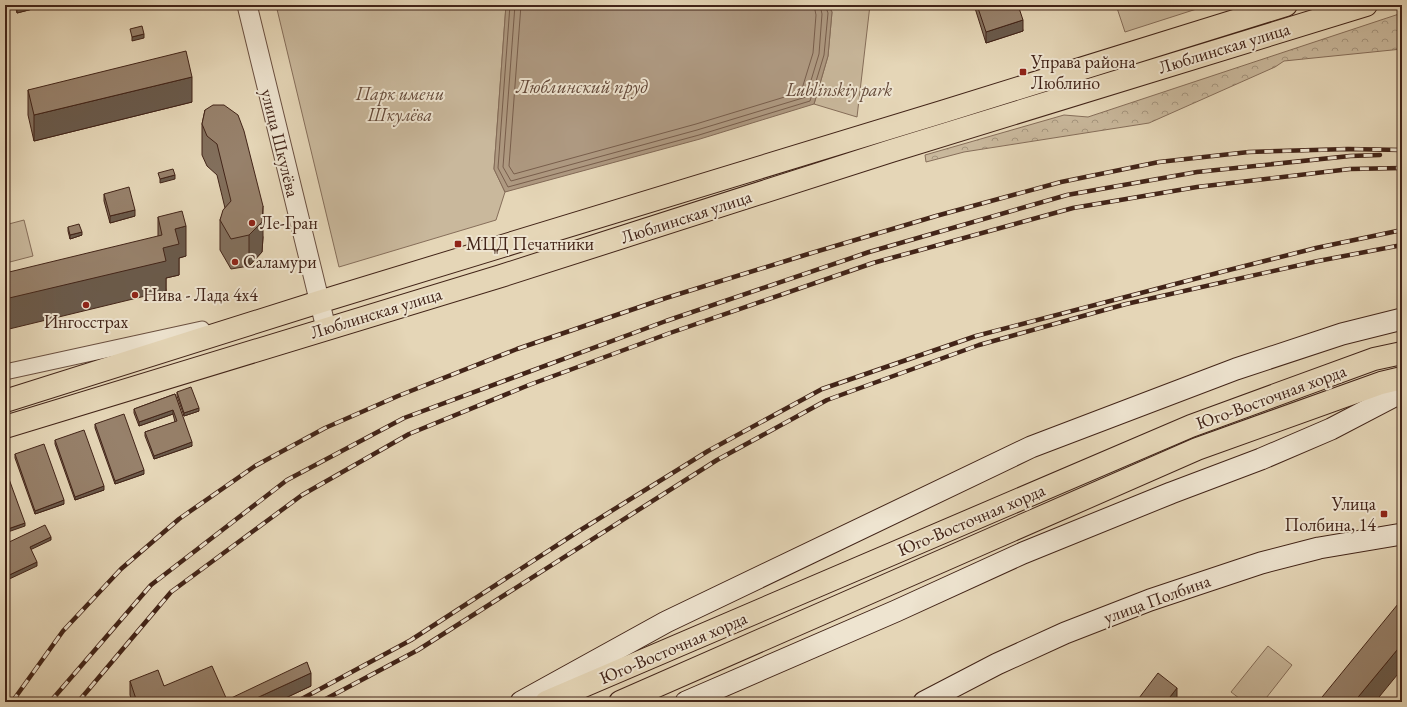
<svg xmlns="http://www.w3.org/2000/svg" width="1407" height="707" font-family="'EB Garamond',serif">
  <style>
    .forest { fill: url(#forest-crowns); stroke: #866e5a }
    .green { fill: #c9b89c; stroke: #866e5a }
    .water { fill: #ae9981; stroke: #836a57 }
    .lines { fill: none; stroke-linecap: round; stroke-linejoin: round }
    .shore { stroke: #785e4c; stroke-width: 1 }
    .minor-casing { stroke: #6b5040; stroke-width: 17 }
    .tertiary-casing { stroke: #6b5040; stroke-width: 21 }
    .secondary-casing { stroke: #422418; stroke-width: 23 }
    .primary-casing { stroke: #422418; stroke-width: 24 }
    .minor { stroke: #eee4d0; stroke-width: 15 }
    .tertiary { stroke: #eee4d0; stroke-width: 19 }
    .secondary { stroke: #eee4d0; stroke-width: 21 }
    .primary { stroke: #e5d6b7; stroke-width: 22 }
    .rail-casing { stroke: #422418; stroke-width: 4.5 }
    .rail { stroke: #eee4d0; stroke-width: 3; stroke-dasharray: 9; stroke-linecap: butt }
    .wall { fill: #826f5c; stroke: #422418 }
    .shaded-wall { fill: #6a5a4b; stroke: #422418 }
    .building { fill: #97816b; stroke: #422418 }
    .poi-dot { fill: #8f2418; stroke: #eee4d0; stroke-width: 1.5 }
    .labels { text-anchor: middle; stroke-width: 4; stroke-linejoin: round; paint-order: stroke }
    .street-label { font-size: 18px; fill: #422418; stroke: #eee4d0 }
    .poi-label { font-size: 18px; fill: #422418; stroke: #eee4d0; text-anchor: start }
    .park-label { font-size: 18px; font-style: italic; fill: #644939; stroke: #eee4d0 }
    .water-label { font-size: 19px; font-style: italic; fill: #624738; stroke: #eee4d0 }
  </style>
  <defs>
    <pattern id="forest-crowns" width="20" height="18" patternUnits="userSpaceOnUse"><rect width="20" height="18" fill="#c9b89c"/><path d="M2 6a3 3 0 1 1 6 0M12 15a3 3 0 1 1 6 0" fill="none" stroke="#a5957e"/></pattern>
  </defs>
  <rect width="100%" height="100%" fill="#e5d6b7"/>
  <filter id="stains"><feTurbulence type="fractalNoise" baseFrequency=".005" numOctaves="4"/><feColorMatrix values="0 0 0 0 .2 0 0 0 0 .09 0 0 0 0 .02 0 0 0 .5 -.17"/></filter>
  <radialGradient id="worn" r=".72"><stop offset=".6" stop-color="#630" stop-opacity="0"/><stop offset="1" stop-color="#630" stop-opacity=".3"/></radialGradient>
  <polygon class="forest" points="1402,13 1402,49 1284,61 1275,67 1149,123 964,152 926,162 925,155 1064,115 1088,117"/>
  <g class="green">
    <polygon points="276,5 506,5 494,169 505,192 496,220 339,267"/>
    <polygon points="828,5 870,5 857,117 814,104 828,56 832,12"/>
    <polygon points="1116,5 1209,5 1125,32"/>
    <polygon points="24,220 33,256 6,263 5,225"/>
    <polygon points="1268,646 1292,665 1263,702 1244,702 1231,692"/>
  </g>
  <polygon class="water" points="506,5 828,5 832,12 828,56 814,104 700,139 505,192 494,169"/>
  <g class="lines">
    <g class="shore">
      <polyline points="510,5 498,168 508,187 699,135 810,101 824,55 828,13 825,5"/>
      <polyline points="515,5 503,167 511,181 697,130 806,97 819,54 822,14 820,5"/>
      <polyline points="521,5 509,166 514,174 696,124 801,92 813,53 816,15 814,5"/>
    </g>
    <defs>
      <polyline id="minor" points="5,372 202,329"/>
      <polyline id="tertiary" points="247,5 326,328"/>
      <g id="secondary">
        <polyline points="521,702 666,622 1031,447 1236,369 1342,334 1402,319"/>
        <polyline points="686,702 896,611 1023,553 1171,493 1261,459 1331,429 1402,392"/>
        <polyline points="924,702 997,664 1065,633 1150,600 1261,563 1319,548 1402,534"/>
      </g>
      <g id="primary">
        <polyline points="5,401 319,302 945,111 1286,5"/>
        <polyline points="5,427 501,276 891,151 1366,5"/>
        <polyline points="546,702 1191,426 1374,359 1402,353"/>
        <polyline points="620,702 1197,449 1381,383 1402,378"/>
      </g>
    </defs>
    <use href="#minor" class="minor-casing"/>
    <use href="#tertiary" class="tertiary-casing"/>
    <use href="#secondary" class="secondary-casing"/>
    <use href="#primary" class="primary-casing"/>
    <use href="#minor" class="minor"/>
    <use href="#tertiary" class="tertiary"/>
    <use href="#secondary" class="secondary"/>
    <use href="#primary" class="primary"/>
    <defs>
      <g id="rail">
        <polyline points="12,702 63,631 121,569 179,519 255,466 325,428 398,396 517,349 666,298 805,255 936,216 1061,182 1159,162 1249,152 1348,149 1402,150"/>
        <polyline points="50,702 151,585 287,480 404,418 666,321 869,252 1067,195 1197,172 1350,156 1380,155"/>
        <polyline points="78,702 171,592 302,495 409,434 529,385 670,333 873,263 1073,208 1197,187 1350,169 1402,168"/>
        <polyline points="296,702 411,640 579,531 708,451 822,389 976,336 1225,271 1316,248 1402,230"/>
        <polyline points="320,702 418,650 717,460 827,400 979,345 1126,304 1318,261 1402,245"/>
      </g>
    </defs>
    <use href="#rail" class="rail-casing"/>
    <use href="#rail" class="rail"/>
  </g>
  <g class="wall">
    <polygon points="15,5 48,5 17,13"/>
    <polygon points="974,5 1018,5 1023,31 986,43"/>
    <polygon points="28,90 192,102 34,141 28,115"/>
    <polygon points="205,110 263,237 262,252 249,266 231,269 220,250 220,220 225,208 217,175 207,166 202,155 202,124"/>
    <polygon points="104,194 135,216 110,223 104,201"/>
    <polygon points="158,217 186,256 179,258 179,275 166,278 166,291 158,236"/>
    <polygon points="68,227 82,235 70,239 68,231"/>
    <polygon points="177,392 199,411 184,416 177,396"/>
    <polygon points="175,394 192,446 154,459 145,436 145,432 175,422 173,414 139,426 134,413 134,409"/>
    <polygon points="95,424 144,474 115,484 95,428"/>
    <polygon points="55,440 104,490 75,500 55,444"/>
    <polygon points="15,454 64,504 35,514 15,458"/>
    <polygon points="130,681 164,686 227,700 311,686 277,702 132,702 130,695"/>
  </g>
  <g class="shaded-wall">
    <polygon points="17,5 48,5 17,13"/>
    <polygon points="1023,20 1023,31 986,43 986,32"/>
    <polygon points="144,34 144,38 132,41 132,37"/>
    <polygon points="192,77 192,102 34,141 34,115"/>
    <polygon points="175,175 175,179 160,183 160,179"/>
    <polygon points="263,206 263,237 262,252 249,266 249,235"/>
    <polygon points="135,210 135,216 110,223 110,216"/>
    <polygon points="186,226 186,256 179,258 179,275 166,278 166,291 5,330 5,299 163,248 175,229"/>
    <polygon points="82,232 82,235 70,239 70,235"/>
    <polygon points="199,408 199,411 184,416 184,413"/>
    <polygon points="173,410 173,414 139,426 139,422"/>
    <polygon points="192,442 192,446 154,459 154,456"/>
    <polygon points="144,470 144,474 115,484 115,481"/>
    <polygon points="104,486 104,490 75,500 75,497"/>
    <polygon points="64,500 64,504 35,514 35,511"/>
    <polygon points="25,523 25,526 5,533 5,530"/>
    <polygon points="51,537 51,540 30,550 30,547"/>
    <polygon points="37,562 37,566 5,581 5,577"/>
    <polygon points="1402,644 1402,669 1375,702 1354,702"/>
    <polygon points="311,673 311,686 277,702 248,702"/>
    <polygon points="1177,688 1177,702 1166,702"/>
  </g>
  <g class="building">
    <polygon points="977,5 1018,5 1023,20 986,32"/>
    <polygon points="142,26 144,34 132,37 130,29"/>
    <polygon points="186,51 192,77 34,115 28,90"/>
    <polygon points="213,105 224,105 238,115 244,131 263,206 262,222 249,235 231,239 220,220 223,210 231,201 217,144 207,136 202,124 205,110"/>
    <polygon points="173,169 175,175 160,179 158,173"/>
    <polygon points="129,187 135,210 110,216 104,194"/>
    <polygon points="182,211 186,226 175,229 179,244 163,248 166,261 5,299 5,273 162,235 158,217"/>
    <polygon points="79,224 82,232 70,235 68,227"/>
    <polygon points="191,387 199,408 184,413 177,392"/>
    <polygon points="175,394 192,442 154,456 145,432 177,421 173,410 139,422 134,409"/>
    <polygon points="124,414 144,470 115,481 95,424"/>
    <polygon points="84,430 104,486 75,497 55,440"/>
    <polygon points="44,444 64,500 35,511 15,454"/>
    <polygon points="5,468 25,523 5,530"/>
    <polygon points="45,525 51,537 30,547 37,562 5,577 5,544"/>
    <polygon points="1398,604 1402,607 1402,644 1354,702 1318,702"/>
    <polygon points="307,662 311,673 248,702 137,702 130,681 158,670 164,686 212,666 227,700"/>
    <polygon points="1158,673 1177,688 1166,702 1136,702"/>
    <polygon points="323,698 325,702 315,702"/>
  </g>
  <g class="poi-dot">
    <rect x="1019" y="68" width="8" height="8" rx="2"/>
    <circle cx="252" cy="223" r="4"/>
    <rect x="454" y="240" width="8" height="8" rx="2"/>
    <circle cx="235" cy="262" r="4"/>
    <circle cx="135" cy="295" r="4"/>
    <circle cx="86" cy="305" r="4"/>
    <rect x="1380" y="510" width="8" height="8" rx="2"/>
  </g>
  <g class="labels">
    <g class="street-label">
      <text transform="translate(1224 48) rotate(-17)" y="6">Люблинская улица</text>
      <text transform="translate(280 143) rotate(76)" y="6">улица Шкулёва</text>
      <text transform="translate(686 217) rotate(-18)" y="6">Люблинская улица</text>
      <text transform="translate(376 313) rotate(-17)" y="6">Люблинская улица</text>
      <text transform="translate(1271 397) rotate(-20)" y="6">Юго-Восточная хорда</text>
      <text transform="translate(971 520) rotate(-23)" y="6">Юго-Восточная хорда</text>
      <text transform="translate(1157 599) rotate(-20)" y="6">улица Полбина</text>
      <text transform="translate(673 648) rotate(-23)" y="6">Юго-Восточная хорда</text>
    </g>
    <g class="poi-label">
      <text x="1031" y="68">Управа района<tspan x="1031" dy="21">Люблино</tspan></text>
      <text x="260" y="229">Ле-Гран</text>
      <text x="466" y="250">МЦД Печатники</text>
      <text x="243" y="268">Саламури</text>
      <text x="143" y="301">Нива - Лада 4х4</text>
      <text x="86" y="328" text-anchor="middle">Ингосстрах</text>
      <text x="1376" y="510" text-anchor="end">Улица<tspan x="1376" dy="21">Полбина, 14</tspan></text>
    </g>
    <g class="park-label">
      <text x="839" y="96">Lublinskiy park</text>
      <text x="400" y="100">Парк имени<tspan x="400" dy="21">Шкулёва</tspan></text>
    </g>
    <g class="water-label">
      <text x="582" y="93">Люблинский пруд</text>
    </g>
  </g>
  <rect width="1407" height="707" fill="none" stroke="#e5d6b7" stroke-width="20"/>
  <rect x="6" y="6" width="1395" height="695" fill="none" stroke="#422418" stroke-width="2"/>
  <rect x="10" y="10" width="1387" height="687" fill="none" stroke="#422418"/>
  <rect width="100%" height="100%" filter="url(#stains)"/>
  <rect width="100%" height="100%" fill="url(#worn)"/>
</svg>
